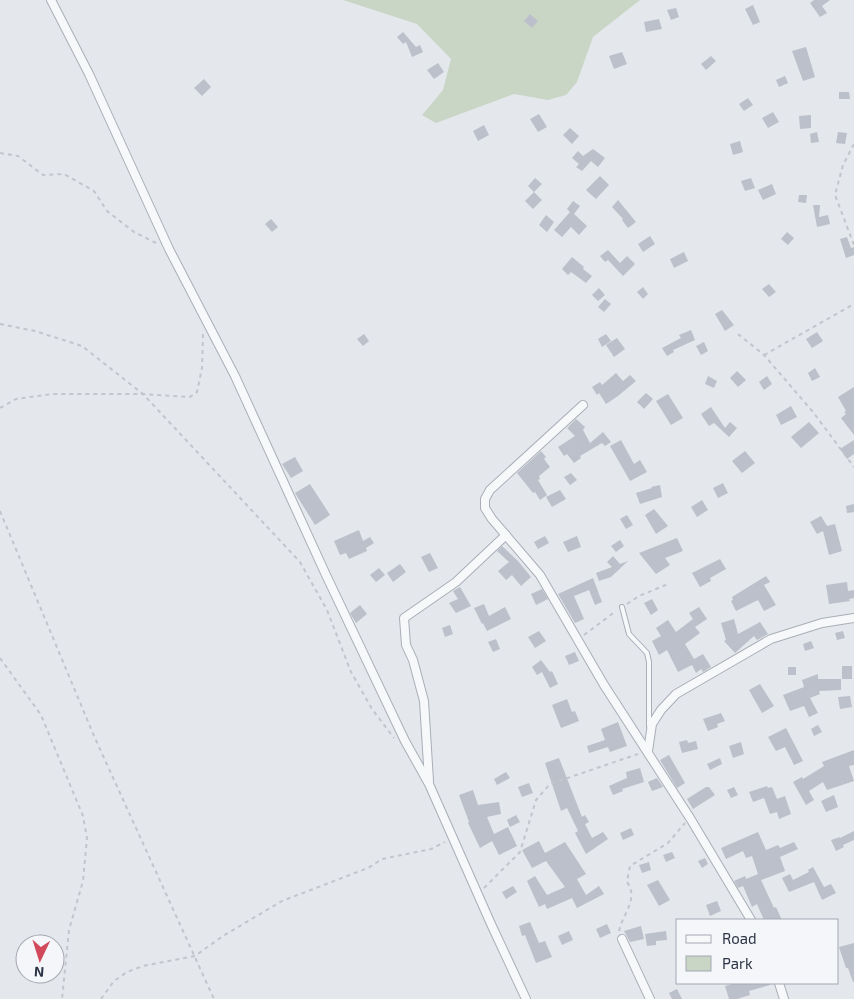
<svg xmlns="http://www.w3.org/2000/svg" width="854" height="999" font-family="'Exo 2',sans-serif">
  <style>
    .green { fill: #c9d6c5 }
    .building { fill: #bbc0ca }
    .lines { fill: none; stroke-linecap: round; stroke-linejoin: round }
    .service-casing { stroke: #a9aeb7; stroke-width: 6 }
    .minor-casing { stroke: #a9aeb7; stroke-width: 10 }
    .path { stroke: #c2c5cb; stroke-width: 2; stroke-dasharray: 4 4; stroke-linecap: butt }
    .service { stroke: #f7f8fa; stroke-width: 4 }
    .minor { stroke: #f7f8fa; stroke-width: 8 }
  </style>
  <rect width="100%" height="100%" fill="#e4e7ec"/>
  <polygon class="green" points="343,0 640,0 593,37 577,82 566,95 548,100 514,94 436,123 422,115 443,90 451,59 417,24"/>
  <g class="building">
    <polygon points="814,0 830,0 822,6 827,13 820,17 810,3"/>
    <polygon points="753,5 760,22 753,25 745,9"/>
    <polygon points="676,8 679,17 671,20 667,10"/>
    <polygon points="530,14 538,21 532,28 524,21"/>
    <polygon points="659,19 662,29 646,32 644,22"/>
    <polygon points="403,32 416,47 420,45 423,52 412,57 406,42 403,44 397,37"/>
    <polygon points="806,47 815,77 803,81 792,51"/>
    <polygon points="622,52 627,64 614,69 609,56"/>
    <polygon points="711,56 716,61 706,70 701,64"/>
    <polygon points="438,63 444,72 434,79 427,70"/>
    <polygon points="785,76 788,83 779,87 776,80"/>
    <polygon points="204,79 211,87 202,96 194,88"/>
    <polygon points="839,92 849,92 850,99 839,99"/>
    <polygon points="748,98 753,105 744,111 739,104"/>
    <polygon points="773,112 779,122 768,128 762,118"/>
    <polygon points="539,114 547,127 538,132 530,119"/>
    <polygon points="811,115 811,128 800,129 799,116"/>
    <polygon points="484,125 489,135 478,141 473,131"/>
    <polygon points="570,128 579,136 572,144 563,135"/>
    <polygon points="817,132 819,142 811,143 810,134"/>
    <polygon points="838,132 847,133 845,144 836,143"/>
    <polygon points="740,141 743,152 733,155 730,144"/>
    <polygon points="593,149 605,158 598,167 591,161 582,171 576,167 579,164 572,158 578,151 583,156"/>
    <polygon points="600,176 609,185 596,199 586,190"/>
    <polygon points="535,178 542,184 534,192 528,186"/>
    <polygon points="751,178 755,188 745,191 741,181"/>
    <polygon points="772,184 776,194 763,200 758,190"/>
    <polygon points="534,192 542,200 533,209 525,201"/>
    <polygon points="799,195 807,195 806,203 798,202"/>
    <polygon points="618,200 636,222 628,228 622,220 623,219 612,207"/>
    <polygon points="573,201 580,206 574,214 587,226 579,235 571,227 562,237 554,230 570,212 567,209"/>
    <polygon points="813,205 820,205 819,217 828,215 830,224 817,227"/>
    <polygon points="546,215 554,222 547,232 539,225"/>
    <polygon points="271,219 278,227 272,232 265,224"/>
    <polygon points="787,232 794,238 788,245 781,239"/>
    <polygon points="650,236 655,244 643,252 638,244"/>
    <polygon points="847,237 851,248 854,247 854,255 846,258 840,239"/>
    <polygon points="608,250 620,263 627,256 635,264 623,276 608,260 605,262 600,256"/>
    <polygon points="684,252 688,261 674,268 670,259"/>
    <polygon points="572,257 584,267 583,269 592,276 586,283 571,272 568,275 562,269"/>
    <polygon points="769,284 776,292 769,297 762,289"/>
    <polygon points="643,287 648,294 643,299 637,292"/>
    <polygon points="599,288 605,295 598,301 592,295"/>
    <polygon points="605,299 611,304 604,312 598,307"/>
    <polygon points="722,310 734,325 725,331 715,314"/>
    <polygon points="691,330 695,340 673,350 674,352 667,356 662,348 681,338 679,335"/>
    <polygon points="817,332 823,341 812,348 806,339"/>
    <polygon points="364,334 369,341 363,346 357,339"/>
    <polygon points="606,334 611,341 602,347 598,339"/>
    <polygon points="617,338 625,349 614,357 606,345"/>
    <polygon points="704,342 708,351 701,355 696,346"/>
    <polygon points="815,368 820,377 812,381 808,373"/>
    <polygon points="737,371 746,380 738,387 730,378"/>
    <polygon points="616,373 623,381 630,375 636,381 618,396 606,404 599,393 597,395 592,387 600,382 602,385"/>
    <polygon points="708,376 717,381 714,388 705,384"/>
    <polygon points="767,376 772,384 764,390 759,382"/>
    <polygon points="854,387 854,435 841,418 846,414 844,412 846,411 838,397"/>
    <polygon points="646,393 653,399 644,409 637,402"/>
    <polygon points="668,394 683,418 671,425 656,401"/>
    <polygon points="791,406 797,417 781,425 776,415"/>
    <polygon points="711,407 725,428 730,422 737,428 729,437 714,423 709,426 701,414"/>
    <polygon points="576,419 585,427 583,430 590,443 603,432 611,442 605,446 602,443 580,456 581,458 574,463 567,454 564,456 558,447 575,436 567,428"/>
    <polygon points="809,422 819,433 801,448 791,437"/>
    <polygon points="621,440 634,464 640,460 647,472 630,481 610,446"/>
    <polygon points="854,440 854,454 847,459 840,449"/>
    <polygon points="541,451 546,457 544,459 550,467 539,476 540,479 538,480 547,495 540,500 535,492 533,493 517,473"/>
    <polygon points="745,451 755,463 742,473 732,461"/>
    <polygon points="295,457 303,471 291,478 282,464"/>
    <polygon points="571,473 577,480 570,485 564,477"/>
    <polygon points="723,483 728,493 718,498 713,488"/>
    <polygon points="310,484 330,515 315,525 295,493"/>
    <polygon points="660,485 662,497 640,504 636,493 652,488 651,487"/>
    <polygon points="560,490 566,499 552,507 546,497"/>
    <polygon points="702,500 708,510 697,517 691,507"/>
    <polygon points="854,504 854,512 847,513 846,506"/>
    <polygon points="654,509 668,526 656,534 645,515"/>
    <polygon points="627,515 633,525 626,529 620,519"/>
    <polygon points="821,516 827,526 835,524 842,551 829,555 823,531 817,534 810,522"/>
    <polygon points="359,530 363,541 370,537 374,543 366,548 367,551 349,559 346,553 340,555 334,541"/>
    <polygon points="545,536 549,543 538,549 534,542"/>
    <polygon points="577,536 581,547 568,552 563,542"/>
    <polygon points="677,538 683,551 665,558 670,565 656,574 639,553"/>
    <polygon points="620,540 624,546 616,552 611,546"/>
    <polygon points="502,546 518,561 531,577 521,586 512,575 506,580 498,571 509,562 497,551"/>
    <polygon points="430,553 438,568 429,572 421,557"/>
    <polygon points="613,556 620,564 628,561 611,577 599,581 596,573 612,567 607,562"/>
    <polygon points="720,559 726,569 710,578 711,581 700,587 692,573"/>
    <polygon points="400,564 406,572 393,582 387,573"/>
    <polygon points="379,568 385,575 376,582 370,575"/>
    <polygon points="766,576 770,582 764,585 776,605 764,611 758,600 736,611 731,601 733,600 732,597"/>
    <polygon points="593,578 602,602 595,605 589,590 574,596 584,619 575,623 558,594"/>
    <polygon points="847,582 848,591 854,590 854,598 849,599 850,601 829,604 826,585"/>
    <polygon points="460,587 471,606 456,613 449,603 458,599 453,591"/>
    <polygon points="542,589 548,599 536,605 531,594"/>
    <polygon points="652,599 658,610 651,615 644,603"/>
    <polygon points="484,604 489,616 505,607 511,619 487,631 483,623 482,624 474,608"/>
    <polygon points="360,605 367,614 356,623 350,613"/>
    <polygon points="699,607 707,619 695,627 700,633 685,644 694,659 703,654 711,667 703,672 701,669 696,673 692,665 678,672 667,650 659,655 652,641 661,636 656,628 668,620 676,632 693,619 689,613"/>
    <polygon points="734,619 738,634 760,622 768,634 757,640 754,636 735,653 724,641 726,640 721,623"/>
    <polygon points="450,625 453,634 445,637 442,628"/>
    <polygon points="539,631 546,641 535,648 528,637"/>
    <polygon points="843,631 845,638 837,640 835,633"/>
    <polygon points="496,639 500,649 493,652 488,642"/>
    <polygon points="811,641 814,648 805,651 803,644"/>
    <polygon points="575,652 579,661 569,665 565,656"/>
    <polygon points="541,660 550,672 552,671 558,684 550,688 542,672 537,675 532,667"/>
    <rect x="842" y="666" width="10" height="13"/>
    <rect x="788" y="667" width="8" height="8"/>
    <polygon points="818,674 818,679 841,679 841,690 819,691 820,694 810,698 818,713 809,717 804,706 790,711 783,695 804,687 802,680"/>
    <polygon points="760,684 774,706 762,713 749,690"/>
    <polygon points="850,696 852,707 840,709 838,697"/>
    <polygon points="567,699 572,712 575,711 579,721 561,728 552,705"/>
    <polygon points="721,713 725,721 717,724 718,727 708,731 703,719"/>
    <polygon points="618,722 627,746 610,752 608,747 589,753 587,746 605,740 601,729"/>
    <polygon points="818,725 822,732 814,736 811,729"/>
    <polygon points="786,728 803,761 794,765 785,747 776,751 768,737"/>
    <polygon points="687,740 688,743 696,741 698,749 682,753 679,742"/>
    <polygon points="741,742 744,754 733,758 729,746"/>
    <polygon points="854,750 854,765 849,766 854,781 827,790 823,782 809,791 814,800 806,805 793,782 802,777 803,779 824,766 822,762"/>
    <polygon points="669,755 685,783 677,788 660,760"/>
    <polygon points="559,758 582,817 585,815 589,822 585,824 592,838 603,832 608,839 586,854 575,833 578,831 567,808 561,811 545,763"/>
    <polygon points="720,758 722,764 710,770 707,764"/>
    <polygon points="640,768 644,782 622,789 623,791 613,795 609,786 627,778 626,772"/>
    <polygon points="506,772 510,778 497,785 494,779"/>
    <polygon points="657,778 663,787 652,791 648,782"/>
    <polygon points="529,783 533,793 522,797 518,787"/>
    <polygon points="767,786 768,788 772,787 777,799 785,796 791,814 779,819 777,812 770,814 764,798 753,802 749,792"/>
    <polygon points="706,787 709,787 715,795 693,809 687,799"/>
    <polygon points="734,787 738,795 731,798 727,790"/>
    <polygon points="473,790 478,805 499,802 501,814 487,817 494,834 508,827 517,846 499,855 492,841 480,848 468,823 469,822 459,795"/>
    <polygon points="834,795 838,807 826,812 821,801"/>
    <polygon points="516,815 520,822 510,827 507,820"/>
    <polygon points="631,828 634,835 623,840 620,833"/>
    <polygon points="854,831 854,840 843,845 844,847 836,851 831,840 840,837 840,838"/>
    <polygon points="758,832 766,850 778,845 780,848 794,842 798,849 780,857 785,871 761,880 774,908 776,907 782,920 764,920 757,904 752,907 743,886 738,888 734,881 745,876 746,879 758,874 752,856 746,858 743,851 726,859 721,848"/>
    <polygon points="539,841 545,853 565,842 586,874 577,879 586,895 599,886 604,894 577,908 572,898 547,909 545,904 539,907 527,881 535,876 547,895 565,887 546,861 532,868 522,850"/>
    <polygon points="672,852 675,858 666,862 663,855"/>
    <polygon points="705,858 708,864 702,868 698,861"/>
    <polygon points="649,862 651,870 642,873 639,865"/>
    <polygon points="813,867 824,887 831,884 836,893 822,900 814,882 789,892 782,878 790,874 793,880 809,872 808,870"/>
    <polygon points="658,880 670,900 659,906 647,885"/>
    <polygon points="513,886 517,892 506,899 502,892"/>
    <polygon points="717,901 721,911 710,916 706,905"/>
    <polygon points="530,922 539,943 545,941 552,957 536,963 525,935 522,936 519,926"/>
    <polygon points="607,924 611,933 600,938 596,929"/>
    <polygon points="641,926 644,939 630,942 624,931"/>
    <polygon points="569,931 573,940 562,945 558,936"/>
    <polygon points="666,931 667,940 656,941 656,945 647,946 645,934"/>
    <polygon points="854,943 854,982 853,982 848,968 846,968 839,947"/>
    <polygon points="736,983 770,983 770,985 749,991 750,995 737,999 729,999 725,986"/>
    <polygon points="677,989 682,999 672,999 669,993"/>
  </g>
  <g class="lines">
    <defs>
      <polyline id="service" points="622,607 629,634 647,653 649,662 649,726"/>
      <g id="minor">
        <polyline points="51,0 89,74 169,249 235,376 326,575 405,741 429,784 491,924 526,999"/>
        <polyline points="583,405 490,490 485,499 485,508 492,519 540,575 604,685 690,818 751,920"/>
        <polyline points="648,751 652,724 661,710 676,694 771,639 822,623 854,618"/>
        <polyline points="429,781 424,701 413,660 406,645 404,618 456,582 506,535"/>
        <polyline points="622,939 650,999"/>
        <polyline points="779,983 784,999"/>
      </g>
    </defs>
    <use href="#service" class="service-casing"/>
    <use href="#minor" class="minor-casing"/>
    <g class="path">
      <polyline points="854,144 843,165 835,195 854,245"/>
      <polyline points="0,153 18,156 43,175 64,174 94,191 107,211 134,232 156,243"/>
      <polyline points="0,324 35,331 82,346 143,394 300,562 327,610 351,672 372,709 394,738"/>
      <polyline points="738,334 764,355 813,412 854,467"/>
      <polyline points="764,355 854,304"/>
      <polyline points="0,408 16,399 52,394 143,394 190,397 197,392 202,368 203,334"/>
      <polyline points="0,511 94,736 214,999"/>
      <polyline points="627,604 639,596 668,584"/>
      <polyline points="584,635 616,611"/>
      <polyline points="0,658 41,715 83,816 87,838 83,881 69,930 62,999"/>
      <polyline points="484,888 520,852 536,800 550,784 638,754"/>
      <path d="M619,931c4,-18 20,-32 8,-49l3,-16 38,-23 17,-20"/>
      <polyline points="101,999 114,981 127,972 143,966 195,956 223,936 282,901 368,868 382,859 431,849 445,842"/>
    </g>
    <use href="#service" class="service"/>
    <use href="#minor" class="minor"/>
  </g>
  <rect x="676" y="919" width="162" height="65" fill="#f4f6f9" stroke="#a4a8b1"/>
  <rect x="686" y="935" width="25" height="8" fill="#f7f8fa" stroke="#a4a8b1"/>
  <text x="722" y="944" font-size="15" fill="#2b3445">Road</text>
  <rect x="686" y="956" width="25" height="15" fill="#c9d6c5" stroke="#a4a8b1"/>
  <text x="722" y="969" font-size="15" fill="#2b3445">Park</text>
  <g transform="translate(40 959) rotate(184)"><circle r="24" fill="#f4f6f9" stroke="#a4a8b1"/>
  <path d="M0-4L9 19L0 12L-9 19Z" fill="#d1495b"/>
  <text y="-8" font-size="14" font-weight="bold" text-anchor="middle" fill="#2b3445">N</text>
  </g>
</svg>
